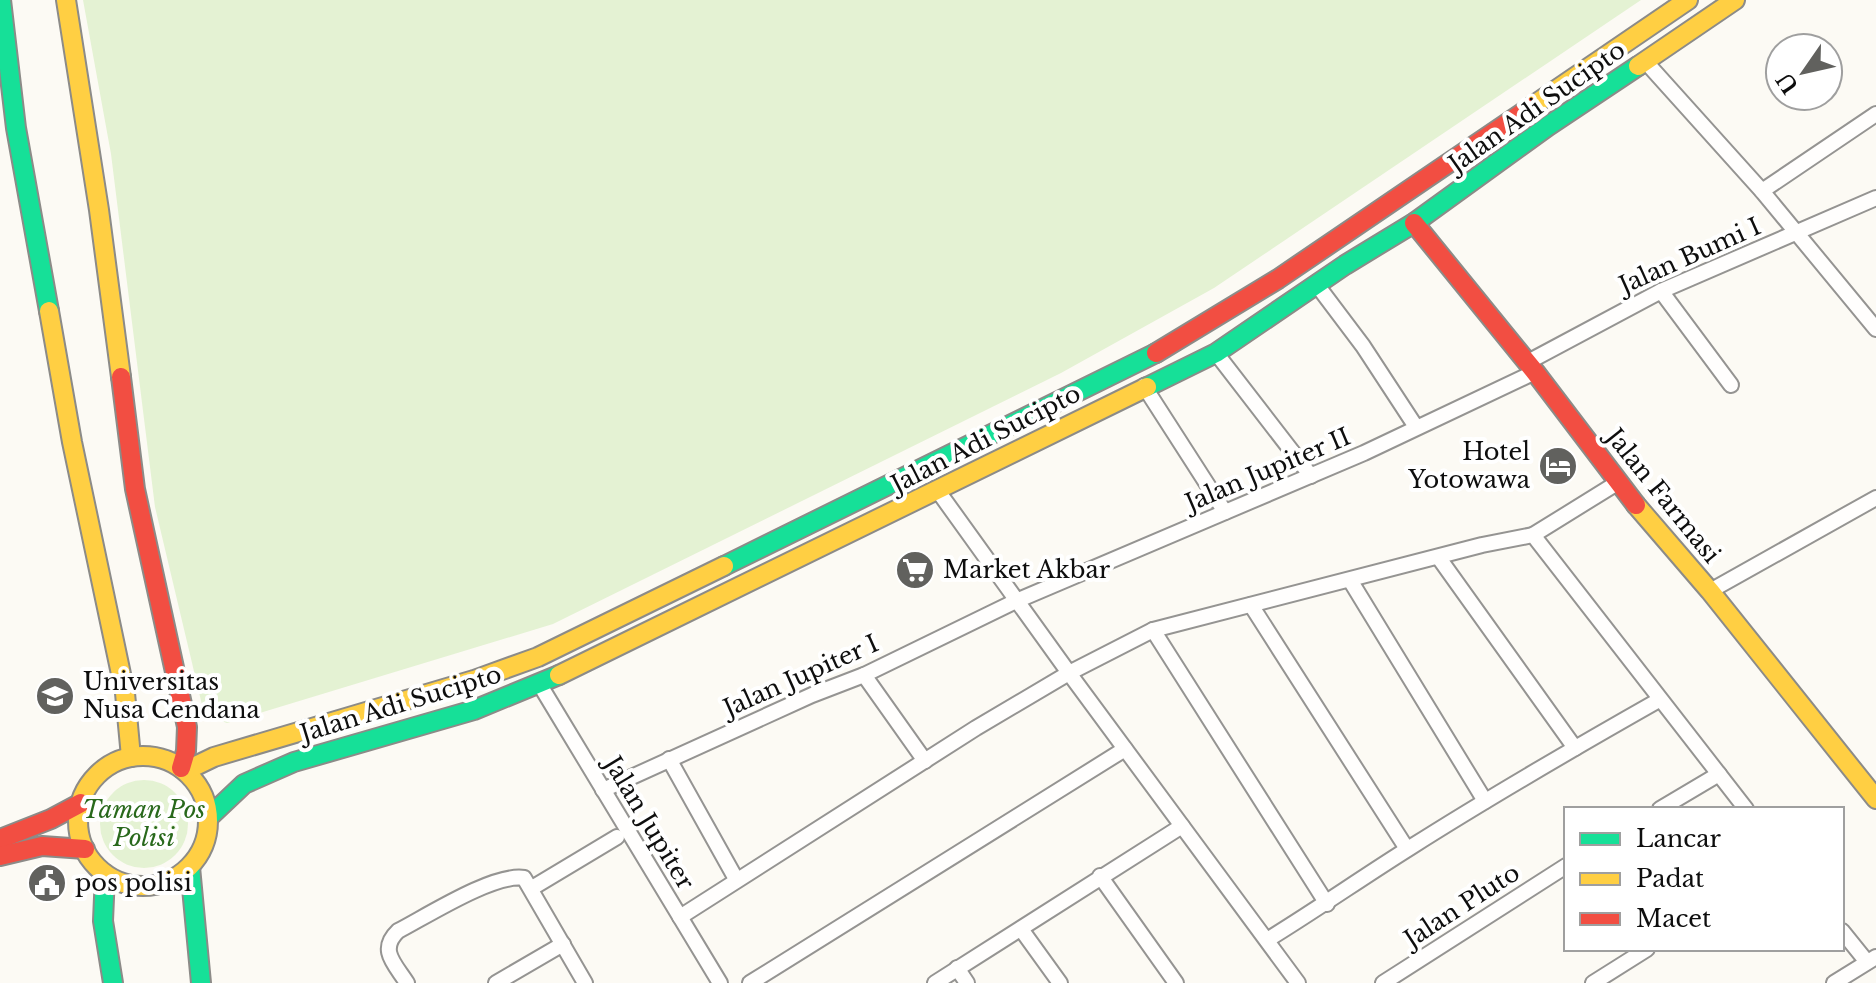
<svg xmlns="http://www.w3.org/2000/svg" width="1876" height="983" font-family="'Libre Baskerville',serif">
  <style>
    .green { fill: #e4f2d3 }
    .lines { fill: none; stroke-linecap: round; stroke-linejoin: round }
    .street-casing { stroke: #959492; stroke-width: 18 }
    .fast-casing { stroke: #8c8b88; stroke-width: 22 }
    .slow-casing { stroke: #8c8b88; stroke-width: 22 }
    .jam-casing { stroke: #8c8b88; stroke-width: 22 }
    .street { stroke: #fffefd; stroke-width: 14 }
    .fast { stroke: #16e098; stroke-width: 18 }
    .slow { stroke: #ffcf43; stroke-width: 18 }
    .jam { stroke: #f24e42; stroke-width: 18 }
    .labels { text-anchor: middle; stroke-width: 8; stroke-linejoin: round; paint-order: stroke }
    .street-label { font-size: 24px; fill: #0e0e0e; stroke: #fff }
    .poi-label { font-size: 24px; fill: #0e0e0e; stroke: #fff; text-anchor: start }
    .park-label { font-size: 24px; font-style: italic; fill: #29691c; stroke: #fff }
  </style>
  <rect width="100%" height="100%" fill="#fcfaf4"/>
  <g class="green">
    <polygon points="83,0 1641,0 1214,288 1061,373 553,624 227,723 213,718 202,705 155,507 111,154"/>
    <circle cx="144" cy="824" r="44"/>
  </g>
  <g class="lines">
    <defs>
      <g id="street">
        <polyline points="1645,61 1762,191 1876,329"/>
        <polyline points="1762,191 1876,114"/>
        <polyline points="1317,285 1363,346 1416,427"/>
        <polyline points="1661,291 1731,385"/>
        <polyline points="1216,353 1311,476"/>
        <polyline points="1526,363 1661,291 1876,198"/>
        <polyline points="1144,386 1225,512"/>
        <polyline points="938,491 1069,673 1298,983"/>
        <polyline points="1533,535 1617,483"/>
        <polyline points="1439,558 1575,748"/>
        <polyline points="1350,580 1485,801"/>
        <polyline points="1710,591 1876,498"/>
        <polyline points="1251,605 1407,849"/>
        <polyline points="1153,630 1327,904"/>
        <polyline points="864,675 925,761"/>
        <polyline points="540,685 720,983"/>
        <polyline points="669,759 736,879"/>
        <polyline points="603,790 812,695 864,675 1016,601 1364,453 1535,372"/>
        <polyline points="1660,809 1719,774"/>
        <polyline points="1100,876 1176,983"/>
        <polyline points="532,888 617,837"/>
        <polyline points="680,917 976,728 1069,673 1153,630 1482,545 1533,535 1746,809"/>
        <polyline points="1021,929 1060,983"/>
        <polyline points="1842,931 1867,962"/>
        <path d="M1267,940c49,-30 96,-63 144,-93 82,-52 165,-100 248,-147"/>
        <polyline points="957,968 967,983"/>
        <path d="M407,983c-12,-19 -29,-33 -9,-52 29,-15 96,-58 126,-53l61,105"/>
        <polyline points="496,983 563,944"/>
        <polyline points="750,983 1125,749"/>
        <polyline points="935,983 1182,826"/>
        <polyline points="1383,983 1566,866"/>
        <polyline points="1593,983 1647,949"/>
        <polyline points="1834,983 1876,957"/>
      </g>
      <g id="fast">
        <polyline points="1,0 16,128 49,311"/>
        <polyline points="1147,387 1216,353 1345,265 1414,223 1548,126 1638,66"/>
        <polyline points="724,566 1156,353"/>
        <polyline points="208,818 244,784 294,762 474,710 559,675"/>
        <polyline points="190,867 201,983"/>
        <polyline points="105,874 103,921 113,983"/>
      </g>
      <g id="slow">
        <polyline points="66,0 99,210 121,377"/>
        <polyline points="1638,66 1735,0"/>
        <polyline points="1531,107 1688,0"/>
        <polyline points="49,311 72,442 125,693 131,757"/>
        <polyline points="1636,505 1710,591 1876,799"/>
        <polyline points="559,675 1147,387"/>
        <circle cx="143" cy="821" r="65"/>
        <polyline points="185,771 214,757 474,680 538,657 724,566"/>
      </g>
      <g id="jam">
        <polyline points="1414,223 1535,372 1636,505"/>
        <polyline points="1156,353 1278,279 1531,107"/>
        <polyline points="121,377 135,489 187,727 186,751 181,768"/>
        <polyline points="0,839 51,819 81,803"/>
        <polyline points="0,856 42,846 85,849"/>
      </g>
    </defs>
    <use href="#street" class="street-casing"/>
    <use href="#fast" class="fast-casing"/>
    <use href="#slow" class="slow-casing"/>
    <use href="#jam" class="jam-casing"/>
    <use href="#street" class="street"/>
    <use href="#fast" class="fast"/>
    <use href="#slow" class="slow"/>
    <use href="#jam" class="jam"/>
  </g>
  <defs>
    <symbol id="hotel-disc" viewBox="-11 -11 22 22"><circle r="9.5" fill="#61615e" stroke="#fff"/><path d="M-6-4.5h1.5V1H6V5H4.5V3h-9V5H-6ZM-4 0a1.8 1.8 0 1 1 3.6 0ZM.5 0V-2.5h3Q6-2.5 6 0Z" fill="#fff"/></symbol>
    <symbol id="supermarket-disc" viewBox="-11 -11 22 22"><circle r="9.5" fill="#61615e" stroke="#fff"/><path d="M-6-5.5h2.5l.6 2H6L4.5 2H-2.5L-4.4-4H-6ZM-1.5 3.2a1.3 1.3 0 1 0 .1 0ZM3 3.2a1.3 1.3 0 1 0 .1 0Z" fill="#fff"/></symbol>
    <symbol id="university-disc" viewBox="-11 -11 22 22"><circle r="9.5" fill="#61615e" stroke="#fff"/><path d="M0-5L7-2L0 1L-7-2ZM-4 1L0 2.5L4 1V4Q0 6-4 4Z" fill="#fff"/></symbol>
    <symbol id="civic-disc" viewBox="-11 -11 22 22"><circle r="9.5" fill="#61615e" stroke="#fff"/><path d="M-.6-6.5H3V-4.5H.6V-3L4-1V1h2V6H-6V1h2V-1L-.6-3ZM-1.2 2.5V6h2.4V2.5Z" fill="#fff"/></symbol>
  </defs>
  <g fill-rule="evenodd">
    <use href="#hotel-disc" x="1536" y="444" width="44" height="44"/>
    <use href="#supermarket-disc" x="893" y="548" width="44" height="44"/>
    <use href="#university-disc" x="33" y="674" width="44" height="44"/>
    <use href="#civic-disc" x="25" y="861" width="44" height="44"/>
  </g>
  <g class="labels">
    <g class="street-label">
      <text transform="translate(1537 107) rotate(-35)" y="8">Jalan Adi Sucipto</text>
      <text transform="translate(1690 256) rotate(-24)" y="8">Jalan Bumi I</text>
      <text transform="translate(986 439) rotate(-27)" y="8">Jalan Adi Sucipto</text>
      <text transform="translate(1268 470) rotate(-23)" y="8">Jalan Jupiter II</text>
      <text transform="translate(1663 496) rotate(51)" y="8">Jalan Farmasi</text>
      <text transform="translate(801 676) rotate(-24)" y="8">Jalan Jupiter I</text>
      <text transform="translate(401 704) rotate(-17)" y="8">Jalan Adi Sucipto</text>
      <text transform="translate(649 823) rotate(59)" y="8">Jalan Jupiter</text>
      <text transform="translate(1462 906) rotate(-33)" y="8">Jalan Pluto</text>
    </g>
    <g class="poi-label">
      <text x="1530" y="460" text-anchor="end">Hotel<tspan x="1530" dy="28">Yotowawa</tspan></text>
      <text x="943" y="578">Market Akbar</text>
      <text x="83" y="690">Universitas<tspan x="83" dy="28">Nusa Cendana</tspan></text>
      <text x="75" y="891">pos polisi</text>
    </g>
    <g class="park-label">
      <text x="144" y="818">Taman Pos<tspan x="144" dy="28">Polisi</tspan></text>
    </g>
  </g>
  <rect x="1564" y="807" width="280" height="144" fill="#ffffff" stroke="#9f9f9f" stroke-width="2"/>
  <rect x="1580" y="833" width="40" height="12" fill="#16e098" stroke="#9f9f9f" stroke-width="2"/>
  <text x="1636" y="847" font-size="24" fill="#0e0e0e">Lancar</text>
  <rect x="1580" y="873" width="40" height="12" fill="#ffcf43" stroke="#9f9f9f" stroke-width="2"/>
  <text x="1636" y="887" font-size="24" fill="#0e0e0e">Padat</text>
  <rect x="1580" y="913" width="40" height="12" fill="#f24e42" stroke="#9f9f9f" stroke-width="2"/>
  <text x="1636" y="927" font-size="24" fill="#0e0e0e">Macet</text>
  <g transform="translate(1804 72) rotate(236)"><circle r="38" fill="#ffffff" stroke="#9f9f9f" stroke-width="2"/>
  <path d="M0-6L14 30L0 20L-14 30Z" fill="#61615e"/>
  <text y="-12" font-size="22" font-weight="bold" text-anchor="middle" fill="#0e0e0e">U</text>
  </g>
</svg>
